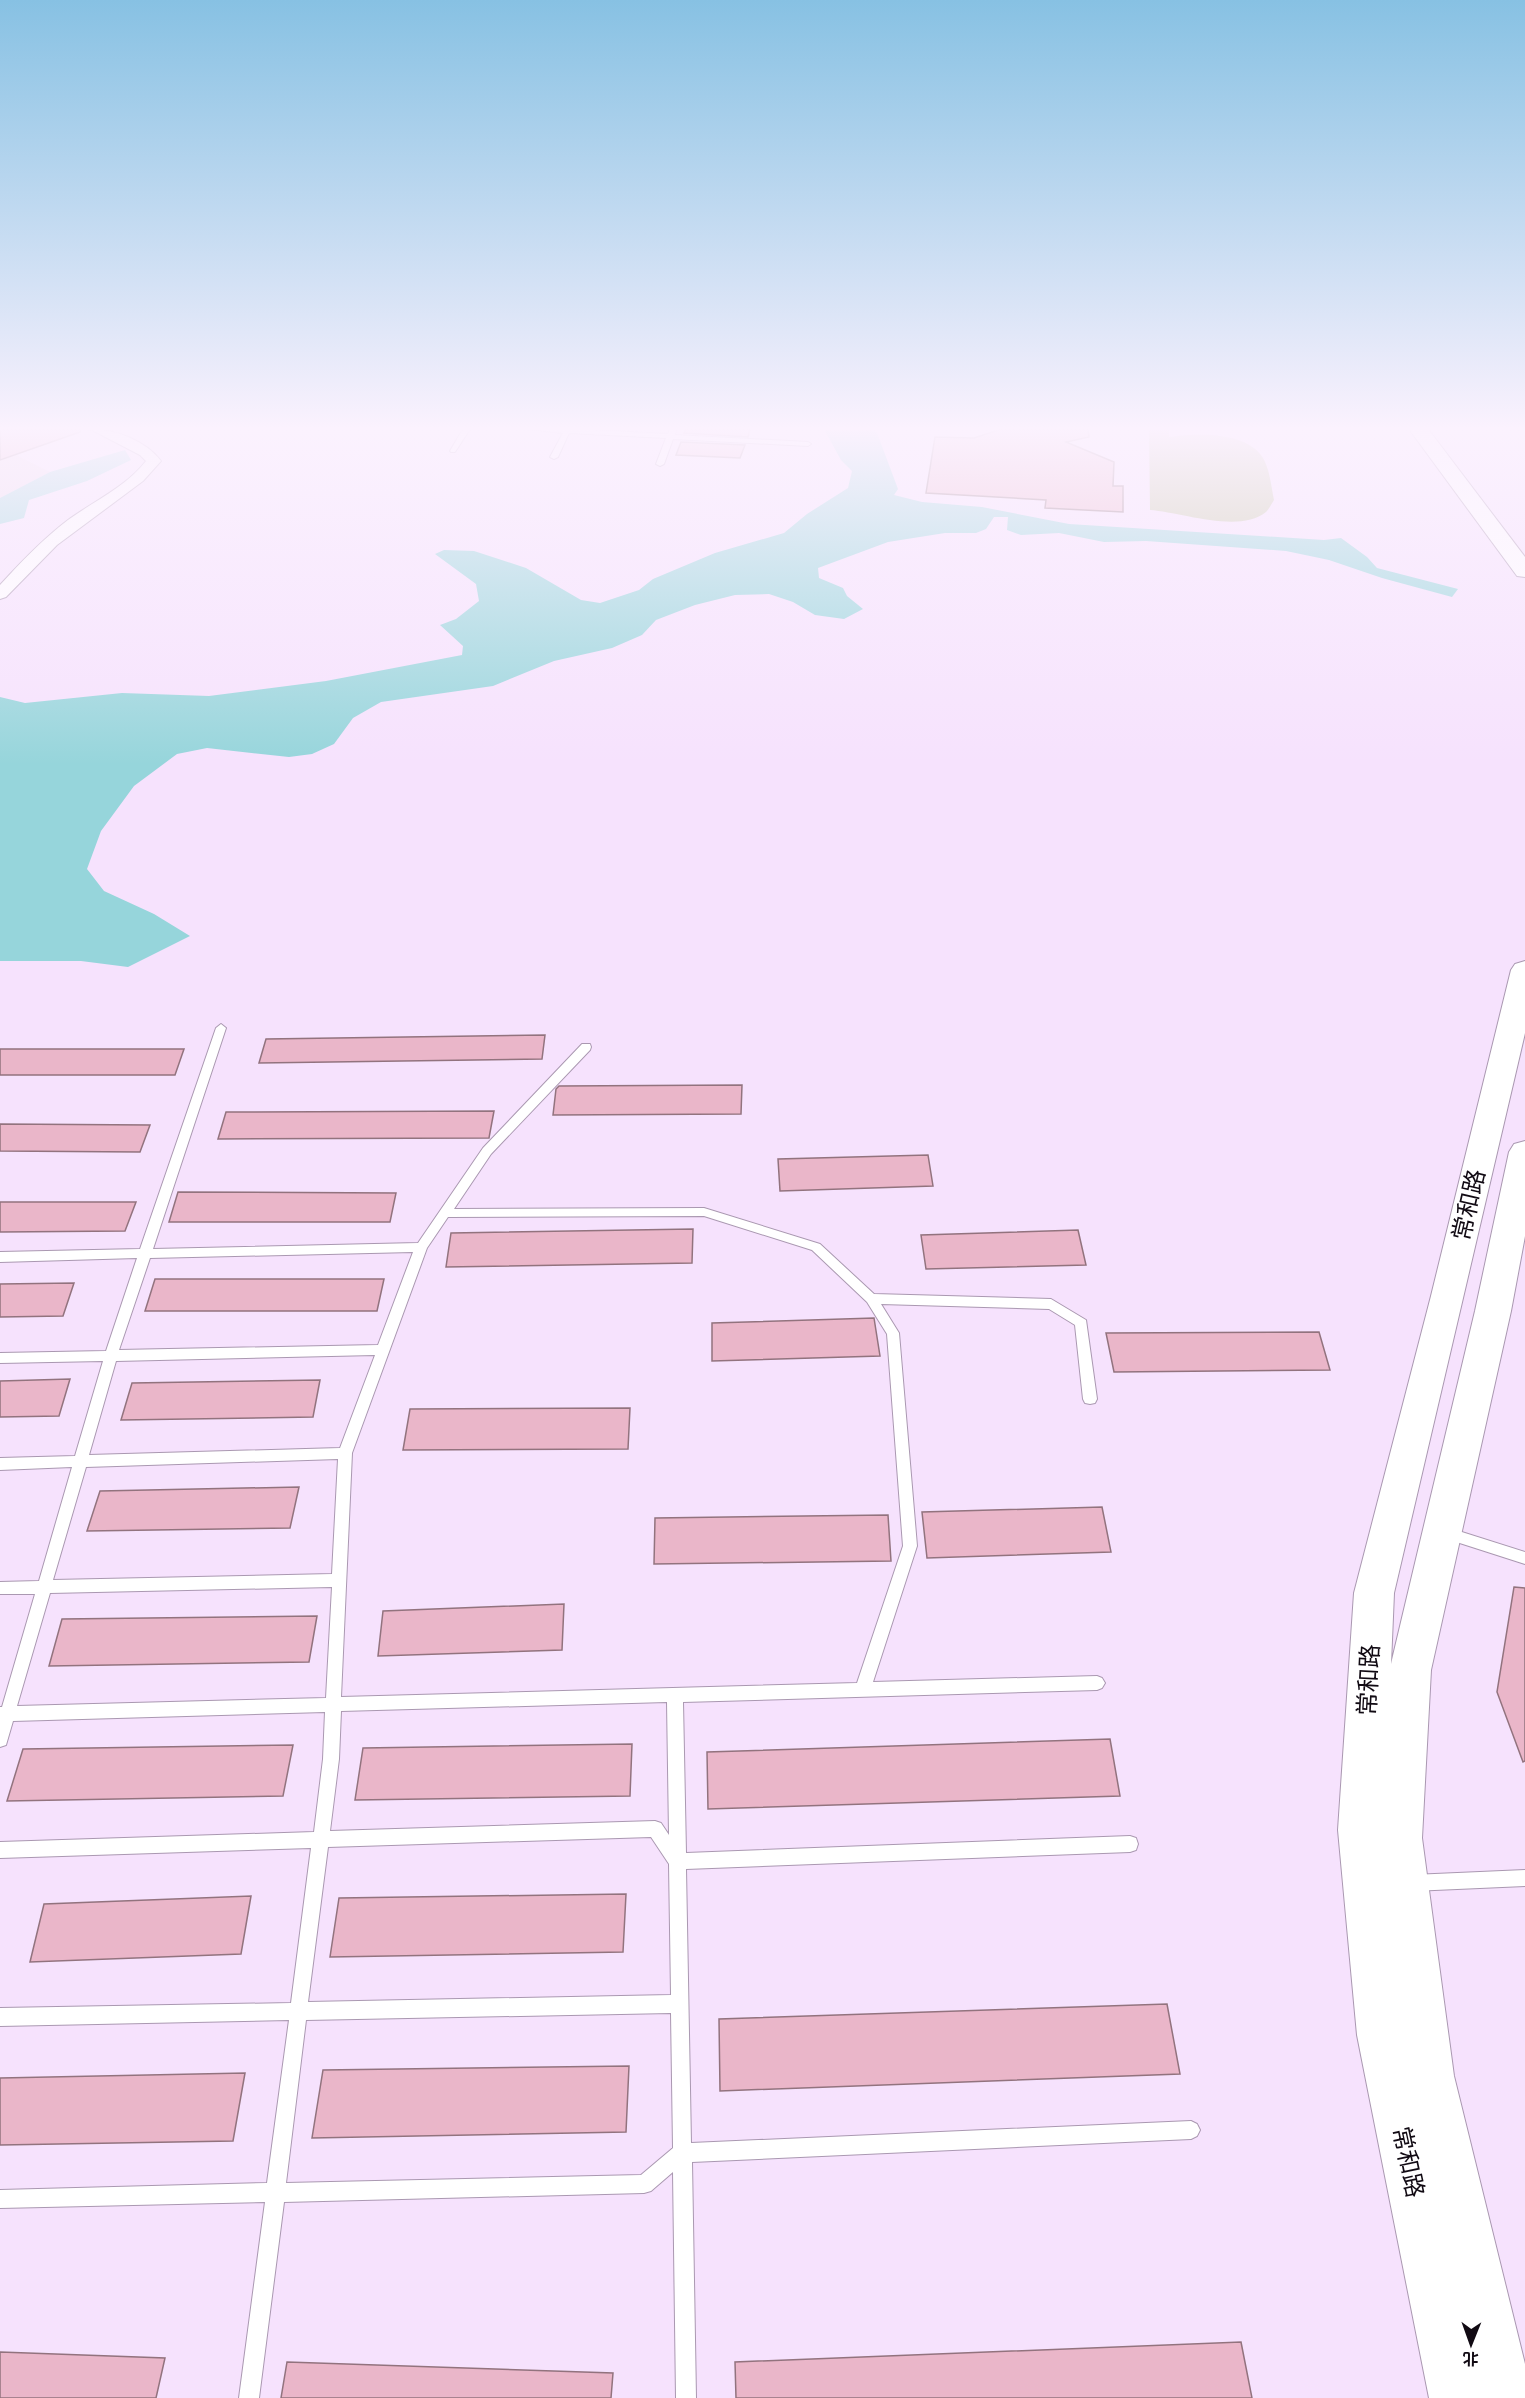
<svg xmlns="http://www.w3.org/2000/svg" width="1525" height="2398" font-family="Spectral,'Noto Sans SC',serif">
  <style>
    .medical { fill: #ecdaea }
    .green { fill: #c3c5a1 }
    .water { fill: #96d5db }
    .building { fill: #eab6c9; stroke: #92737e; stroke-width: 1.5 }
    .lines { fill: none; stroke-linecap: round; stroke-linejoin: round }
    .lane-casing { stroke: #aa98b1; stroke-width: 2 }
    .street-casing { stroke: #aa98b1; stroke-width: 2 }
    .secondary-casing { stroke: #aa98b1; stroke-width: 2 }
    .lane { fill: #fff; fill-rule: evenodd }
    .street { fill: #fff; fill-rule: evenodd }
    .secondary { fill: #fff; fill-rule: evenodd }
    .labels { text-anchor: middle; stroke-width: 4.5; stroke-linejoin: round; paint-order: stroke }
    .near-street-label { font-size: 24px; fill: #110a13; stroke: #fff }
  </style>
  <rect width="100%" height="100%" fill="#f6e2fd"/>
  <polygon class="medical" points="0,447 50,472 0,498"/>
  <path class="green" d="M1149,429h20v8c26,-4 78,-6 94,21 7,12 8,28 11,42 -2,3 -5,9 -8,12 -27,22 -85,0 -116,-2z"/>
  <g class="water">
    <polygon points="824,429 872,429 877,433 898,489 894,495 922,502 982,507 1069,524 1324,540 1341,538 1367,557 1377,568 1458,589 1452,597 1382,578 1329,560 1286,551 1146,541 1104,542 1059,533 1021,535 1007,530 1008,517 994,517 986,529 976,533 945,533 888,542 818,568 819,578 843,588 847,596 863,609 844,619 815,615 793,602 769,594 735,595 695,605 656,620 642,635 612,648 554,661 493,686 381,702 353,718 334,744 312,754 289,757 207,748 177,754 134,786 101,831 87,869 104,891 154,914 190,936 128,967 81,961 0,961 0,697 25,703 122,693 209,696 326,681 462,655 463,646 440,625 456,619 479,601 476,584 435,554 444,550 474,551 526,568 581,600 600,603 639,590 653,579 715,553 784,533 807,514 848,488 852,471 841,460"/>
    <polygon points="125,450 131,460 87,481 29,500 24,518 0,524 0,498 50,472"/>
  </g>
  <g class="building">
    <polygon points="0,429 79,429 80,432 0,460"/>
    <polygon points="686,429 750,429 748,437 684,433"/>
    <polygon points="1001,429 1088,429 1089,437 1066,442 1114,462 1113,486 1123,486 1123,512 1045,508 1046,500 926,493 935,437 974,438"/>
    <polygon points="681,442 745,445 740,458 676,455"/>
    <polygon points="545,1035 542,1059 259,1063 266,1039"/>
    <polygon points="0,1049 184,1049 175,1075 0,1075"/>
    <polygon points="742,1085 741,1114 553,1115 556,1089 559,1086"/>
    <polygon points="494,1111 489,1138 218,1139 226,1112"/>
    <polygon points="0,1124 150,1125 140,1152 0,1151"/>
    <polygon points="928,1155 933,1186 780,1191 778,1159"/>
    <polygon points="178,1192 396,1193 390,1222 169,1222"/>
    <polygon points="0,1202 136,1202 125,1231 0,1232"/>
    <polygon points="693,1229 692,1263 446,1267 451,1233"/>
    <polygon points="1078,1230 1086,1265 926,1269 921,1235"/>
    <polygon points="155,1279 384,1279 377,1311 145,1311"/>
    <polygon points="74,1283 63,1316 0,1317 0,1284"/>
    <polygon points="874,1318 880,1356 712,1361 712,1323"/>
    <polygon points="1319,1332 1330,1370 1114,1372 1106,1333"/>
    <polygon points="70,1379 59,1416 0,1417 0,1381"/>
    <polygon points="320,1380 313,1417 121,1420 132,1383"/>
    <polygon points="630,1408 628,1449 403,1450 410,1409"/>
    <polygon points="299,1487 290,1528 87,1531 100,1491"/>
    <polygon points="1102,1507 1111,1552 927,1558 922,1512"/>
    <polygon points="888,1515 891,1561 654,1564 655,1518"/>
    <polygon points="1514,1587 1525,1588 1525,1761 1523,1762 1497,1692"/>
    <polygon points="564,1604 562,1650 378,1656 383,1611"/>
    <polygon points="317,1616 309,1662 49,1666 62,1619"/>
    <polygon points="1110,1739 1120,1796 708,1809 707,1752"/>
    <polygon points="632,1744 630,1796 355,1800 363,1748"/>
    <polygon points="293,1745 283,1796 7,1801 23,1749"/>
    <polygon points="626,1894 623,1952 330,1957 339,1898"/>
    <polygon points="251,1896 241,1954 30,1962 44,1904"/>
    <polygon points="1167,2004 1180,2074 720,2091 719,2019"/>
    <polygon points="629,2066 626,2132 312,2138 323,2070"/>
    <polygon points="245,2073 233,2141 0,2145 0,2078"/>
    <polygon points="1241,2342 1252,2398 736,2398 735,2362"/>
    <polygon points="0,2352 165,2358 156,2398 0,2398"/>
    <polygon points="287,2362 613,2373 611,2398 281,2398"/>
  </g>
  <g class="lines">
    <defs>
      <g id="lane">
        <polygon points="463,429 470,429 455,452 451,452 450,451"/>
        <polygon points="528,429 573,429 668,434 670,429 676,429 675,435 808,442 811,444 808,446 673,439 664,464 660,466 656,464 666,438 569,433 558,457 554,459 550,457 563,433"/>
        <path d="M221,1024l5,4 -73,221 265,-6 65,-95 99,-104h8l1,3 -1,3 -99,104 -37,55 250,-1 116,36 54,50 177,5 35,21 11,79 -2,4 -5,1 -5,-1 -2,-4 -8,-74 -26,-16 -168,-5 18,29 18,213 -44,136 224,-6 5,2 3,5 -3,5 -5,2 -414,12 3,151 444,-17 6,2 2,6 -2,6 -6,2 -444,17 5,274 500,-22 6,3 3,6 -3,6 -6,3 -499,23 4,236h-20l-3,-226 -22,19 -7,2 -360,9 -25,196h-20l26,-196 -265,6v-18l267,-7 22,-163 -289,6v-18l291,-5 20,-155 -311,10v-16l314,-10 9,-73 2,-47 -312,9 -7,24 -6,2v-40h2l33,-113h-35v-12l39,-1 33,-114 -72,3v-12l75,-2 28,-95 -103,2v-10l106,-2 31,-93 -137,4v-10l140,-3 76,-221zM704,1216l108,34 55,52 20,32 16,212 -46,137 -516,14 11,-244 75,-205 21,-31zM413,1252l-35,93 -259,5 31,-92zM375,1355l-35,93 -251,7 27,-94zM338,1459l-6,115 -279,6 33,-113zM332,1587l-6,111 -309,8 33,-113zM667,1702l2,133 -8,-12 -6,-2 -325,10 9,-72 2,-48zM651,1837l18,27 2,131 -363,7 20,-155zM671,2013l2,135 -32,27 -355,8 20,-163z"/>
        <polygon points="1446,1527 1525,1552 1525,1564 1441,1537 1439,1533 1441,1529"/>
        <polygon points="1525,1870 1525,1886 1412,1891 1406,1889 1404,1883 1406,1877 1412,1875"/>
      </g>
      <path id="street" d="M90,429c25,0 56,12 71,32l-18,20 -86,64 -51,52 -6,2v-14c21,-23 43,-46 68,-65 26,-19 58,-33 78,-59l-6,-6z"/>
      <g id="secondary">
        <polygon points="1409,429 1428,429 1525,557 1525,577 1517,576"/>
        <polygon points="1525,961 1525,1033 1394,1593 1391,1664 1475,1311 1509,1152 1514,1144 1525,1141 1525,1236 1511,1311 1431,1670 1422,1838 1454,2076 1525,2364 1525,2398 1429,2398 1357,2035 1338,1830 1354,1593 1431,1296 1511,970 1515,964"/>
      </g>
    </defs>
    <use href="#lane" class="lane-casing"/>
    <use href="#street" class="street-casing"/>
    <use href="#secondary" class="secondary-casing"/>
    <use href="#lane" class="lane"/>
    <use href="#street" class="street"/>
    <use href="#secondary" class="secondary"/>
  </g>
  <linearGradient id="sky" x2="0" y2="1"><stop stop-color="#87c1e3"/><stop offset="0.56" stop-color="#fbf2fe"/><stop offset="1" stop-color="#fbf2fe" stop-opacity="0"/></linearGradient>
  <rect width="1525" height="765" fill="url(#sky)"/>
  <g class="labels">
    <g class="near-street-label">
      <text transform="translate(1469 1205) rotate(-77)" y="8">常和路</text>
      <text transform="translate(1369 1680) rotate(-87)" y="8">常和路</text>
      <text transform="translate(1408 2162) rotate(78)" y="8">常和路</text>
    </g>
  </g>
  <g transform="translate(1471 2344) rotate(181)" stroke="#ffffff" stroke-width="4.5" paint-order="stroke">
  <path d="M0-4.5L10 22L0 15L-10 22Z" fill="#110a13"/>
  <text y="-9" font-size="16" font-weight="bold" text-anchor="middle" fill="#110a13">北</text>
  </g>
</svg>
